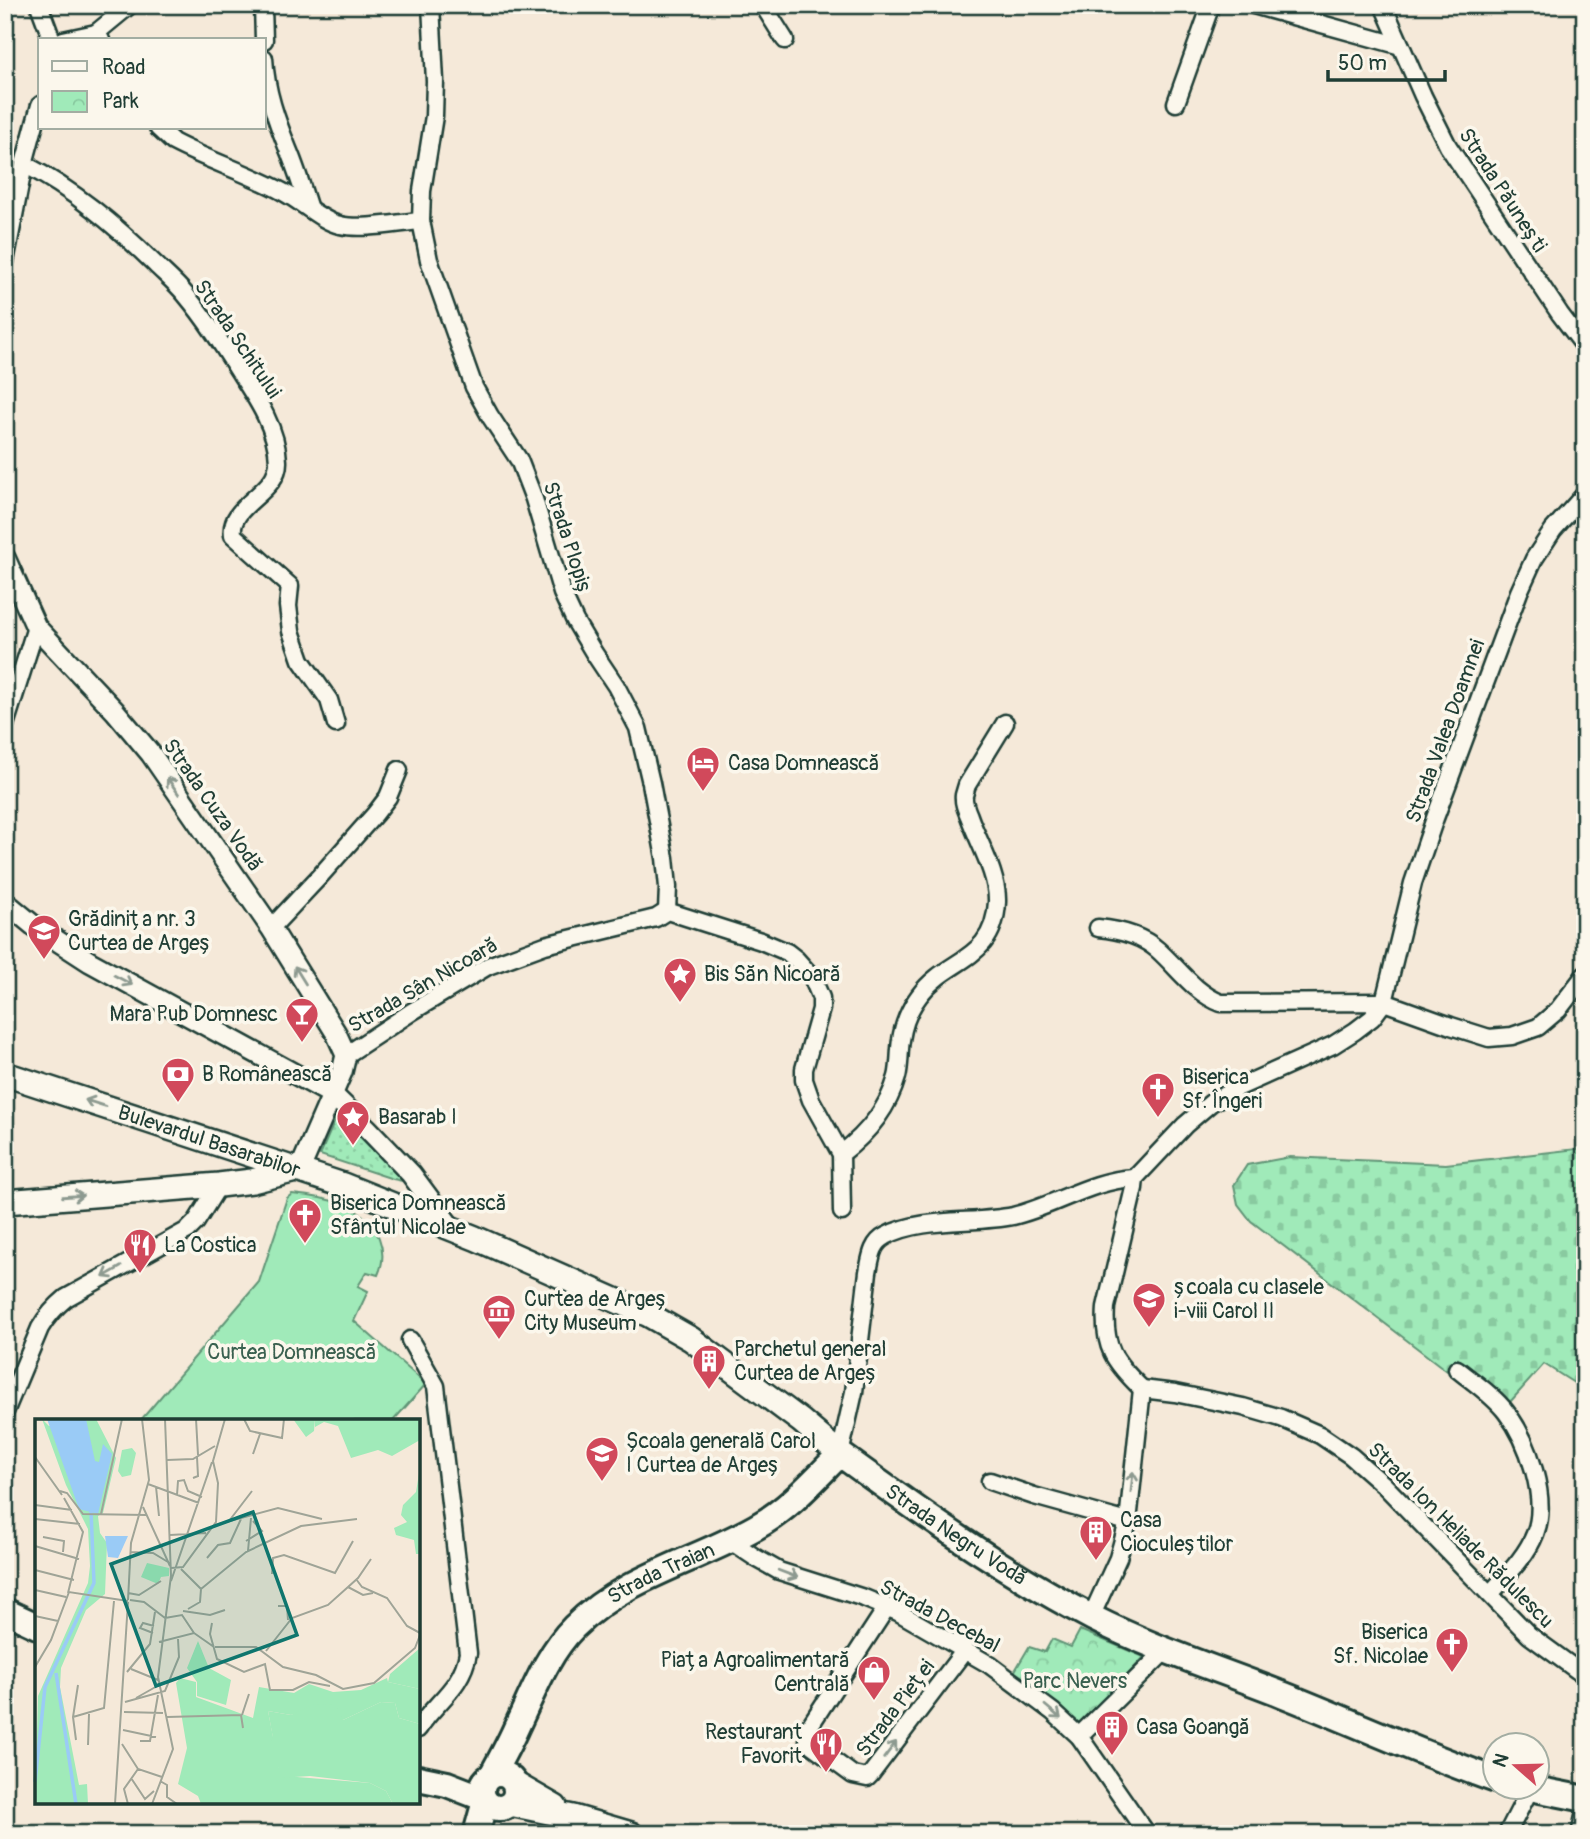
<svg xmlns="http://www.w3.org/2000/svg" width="1590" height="1839" font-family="Pangolin,sans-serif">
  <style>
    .grass { fill: url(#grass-dots); stroke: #609476; stroke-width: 2 }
    .cemetery { fill: url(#cemetery-stones); stroke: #609476; stroke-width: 2 }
    .park { fill: url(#park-crowns); stroke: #609476; stroke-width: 2 }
    .garden { fill: #a0eab9; stroke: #609476; stroke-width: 2 }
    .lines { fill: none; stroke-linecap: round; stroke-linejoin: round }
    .minor-casing { stroke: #1f3d34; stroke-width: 21 }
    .tertiary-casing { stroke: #1f3d34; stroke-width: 24 }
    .secondary-casing { stroke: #1f3d34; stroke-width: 28 }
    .primary-casing { stroke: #1f3d34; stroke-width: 30 }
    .minor { stroke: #fbf7ec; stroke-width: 16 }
    .tertiary { stroke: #fbf7ec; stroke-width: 19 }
    .secondary { stroke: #fbf7ec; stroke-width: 23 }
    .primary { stroke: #fbf7ec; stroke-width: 24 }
    .oneway { stroke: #8d9a90 }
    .labels { text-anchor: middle; stroke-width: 7; stroke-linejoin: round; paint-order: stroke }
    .street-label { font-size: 21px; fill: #1f3d34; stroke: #fbf7ec }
    .poi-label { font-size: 21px; fill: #1f3d34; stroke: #fbf7ec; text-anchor: start }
    .park-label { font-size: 21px; fill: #39604f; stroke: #fbf7ec }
    .inset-river { fill: none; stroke: #9acbf6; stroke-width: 3.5 }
    .inset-road { fill: none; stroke: #9fa497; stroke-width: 2 }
    .view { fill: #0f766e; fill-opacity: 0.15; stroke: #0f766e; stroke-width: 3.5 }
    .inset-edge { fill: none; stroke: #1f3d34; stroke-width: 3.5 }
  </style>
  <defs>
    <pattern id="grass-dots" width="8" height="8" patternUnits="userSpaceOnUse" patternTransform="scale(1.75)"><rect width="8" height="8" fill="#a0eab9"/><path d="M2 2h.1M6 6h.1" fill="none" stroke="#89caa0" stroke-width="1.8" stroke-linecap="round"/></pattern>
    <pattern id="cemetery-stones" width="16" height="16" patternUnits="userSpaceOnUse" patternTransform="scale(1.75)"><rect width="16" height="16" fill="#a0eab9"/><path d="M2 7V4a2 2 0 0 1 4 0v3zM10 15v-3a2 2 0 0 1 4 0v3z" fill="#89caa0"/></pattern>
    <pattern id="park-crowns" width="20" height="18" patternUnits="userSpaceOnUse" patternTransform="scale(1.75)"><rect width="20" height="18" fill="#a0eab9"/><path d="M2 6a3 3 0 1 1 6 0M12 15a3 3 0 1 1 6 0" fill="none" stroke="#89caa0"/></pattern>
  </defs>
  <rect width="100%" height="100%" fill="#f5e9d9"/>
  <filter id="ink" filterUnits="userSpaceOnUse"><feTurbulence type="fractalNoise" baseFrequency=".0143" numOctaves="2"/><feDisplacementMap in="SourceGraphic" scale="14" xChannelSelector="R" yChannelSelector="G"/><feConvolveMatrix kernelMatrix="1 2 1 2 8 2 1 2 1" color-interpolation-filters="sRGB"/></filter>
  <g filter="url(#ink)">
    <polygon class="grass" points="338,1113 346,1117 404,1179 402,1181 393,1179 320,1155"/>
    <polygon class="cemetery" points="1585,1148 1585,1390 1544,1364 1510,1402 1458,1359 1447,1371 1251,1221 1238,1204 1234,1185 1247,1165 1290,1157 1446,1164"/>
    <polygon class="park" points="1080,1630 1144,1657 1078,1729 1026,1681 1013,1674 1029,1647 1045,1652 1052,1639 1071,1647"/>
    <path class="garden" d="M292,1194c32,3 74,10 87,44 5,13 5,24 -1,37l-11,-3 -9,14 10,5 -14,30 72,63 -33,37h-253l119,-139 28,-84z"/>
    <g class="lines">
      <defs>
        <g id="minor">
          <polyline points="39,5 52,40"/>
          <polyline points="263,5 264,40"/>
          <polyline points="431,5 435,81 434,116 422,191 421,221 429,260 474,387 490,416 519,460 534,499 562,593 575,621 594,653 616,686 638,728 651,783 665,858 668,887 667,911"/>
          <polyline points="763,5 785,40"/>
          <polyline points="1253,5 1401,46"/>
          <polyline points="1383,5 1423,96 1448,146 1560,314 1585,347"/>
          <polyline points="96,33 130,5"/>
          <polyline points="63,40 96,33 101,40"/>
          <path d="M264,58c2,34 12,61 24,91 8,19 14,38 20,57"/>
          <polyline points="1176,103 1211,5"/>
          <path d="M158,128l15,14c36,19 76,31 112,51 17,9 38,29 55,32 22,5 57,-2 81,-4"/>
          <path d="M24,164c50,26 91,61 131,100 10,10 21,19 30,30 21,25 38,52 55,79 17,26 37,56 38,88 1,32 -50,43 -45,74l57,51 -2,20 3,25 10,29 28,40 7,24"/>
          <polyline points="5,262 24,164 40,105"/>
          <polyline points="5,725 36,627"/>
          <polyline points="271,928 320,876 375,814 388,797 399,770"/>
          <path d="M1098,928c22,2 43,7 60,22 21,19 37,43 63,53l163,-1 67,24 38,12 23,-2 26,-9 20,-17 27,-35"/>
          <polyline points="346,1055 413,1011 488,966 545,945 656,918 667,911 761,941 787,952 796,959 812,977 821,998 821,1009 804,1069 804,1080 811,1100 841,1154 842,1212"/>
          <path d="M841,1154c26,-20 47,-45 56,-77 3,-11 2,-25 4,-37 2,-15 9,-32 18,-44 28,-39 75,-34 78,-94 1,-28 -19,-60 -28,-86 -3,-7 -6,-14 -5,-21 1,-3 2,-7 3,-10l38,-62"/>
          <path d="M410,1340l26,46 32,267c-6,35 -32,48 -50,76"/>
          <path d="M1457,1369c16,13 36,26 49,43 22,28 43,87 29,122 -9,23 -29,42 -45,60"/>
          <path d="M1142,1389c-28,-27 -39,-42 -36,-82l28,-119 1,-10 50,-53 26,-22 26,-15 96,-43 22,-14 17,-13 12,-16 29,-119 22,-65 84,-226 15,-33 19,-29 32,-36"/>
          <polyline points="1142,1389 1175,1393 1243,1407 1281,1418 1320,1435 1351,1456 1384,1485 1529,1635 1585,1676"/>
          <path d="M5,1412l35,-84c7,-12 15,-21 26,-30l122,-68 8,-8 23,-37"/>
          <path d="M840,1454l14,-62 14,-120c3,-15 4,-29 18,-36 35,-19 88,-12 127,-20 42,-10 78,-36 122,-38"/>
          <polyline points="990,1481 1034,1496 1128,1522"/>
          <polyline points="729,1540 756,1558 779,1571 864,1598 898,1612 990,1665 1053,1712 1079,1736 1147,1834"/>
          <polyline points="887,1607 809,1727 808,1740 812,1745 853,1775 867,1778 871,1774 965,1650"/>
          <polyline points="1091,1617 1118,1558 1128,1522 1142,1389"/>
          <polyline points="1079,1736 1166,1650"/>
          <polyline points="1507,1834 1530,1789"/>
          <polyline points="1580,1834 1585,1812"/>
        </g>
        <g id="tertiary">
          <polyline points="5,558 36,627 115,711 151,754 271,928 336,1033 346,1055 342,1072 300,1169"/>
          <polyline points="5,902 33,925 90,962 333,1095 367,1128 411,1174 451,1228"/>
        </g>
        <g id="secondary">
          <path id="s1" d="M5,1074l338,111 132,53 174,77 42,24 110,82 39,33"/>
          <polyline points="5,1202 219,1185 252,1181 300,1169"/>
          <polyline points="515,1784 555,1807"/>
          <polyline points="510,1804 573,1817 631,1834"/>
        </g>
        <g id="primary">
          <polyline points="5,1611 37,1626"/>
          <circle cx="499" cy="1791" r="17"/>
          <path id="s2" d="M492,1775c8,-15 17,-31 24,-47 17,-35 31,-74 58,-101 50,-50 122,-66 182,-100 33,-18 58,-47 84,-73 81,59 164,118 253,164 61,31 128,52 191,77 71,28 140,60 212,85"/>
          <polyline points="418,1778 447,1784 483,1798"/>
          <polyline points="1520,1786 1585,1799"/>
          <polyline points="476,1834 485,1801"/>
        </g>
      </defs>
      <use href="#minor" class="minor-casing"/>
      <use href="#tertiary" class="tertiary-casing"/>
      <use href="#secondary" class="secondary-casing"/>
      <use href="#primary" class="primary-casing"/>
      <use href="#minor" class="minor"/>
      <use href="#tertiary" class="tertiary"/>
      <use href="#secondary" class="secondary"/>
      <use href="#primary" class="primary"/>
    </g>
    <defs><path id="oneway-shaft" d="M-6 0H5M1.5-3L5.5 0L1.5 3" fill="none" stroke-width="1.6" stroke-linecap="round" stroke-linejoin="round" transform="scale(1.75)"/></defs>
    <g class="oneway">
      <use href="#oneway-shaft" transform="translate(173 786) rotate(-125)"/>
      <use href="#oneway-shaft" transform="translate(300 975) rotate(-122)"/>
      <use href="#oneway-shaft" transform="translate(123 980) rotate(28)"/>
      <use href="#oneway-shaft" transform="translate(95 1103) rotate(-162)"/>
      <use href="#oneway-shaft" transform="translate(73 1196) rotate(-4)"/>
      <use href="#oneway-shaft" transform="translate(112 1272) rotate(150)"/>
      <use href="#oneway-shaft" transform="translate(1132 1482) rotate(-84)"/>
      <use href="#oneway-shaft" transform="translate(788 1574) rotate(21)"/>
      <use href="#oneway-shaft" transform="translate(1053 1712) rotate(40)"/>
      <use href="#oneway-shaft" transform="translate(890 1750) rotate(-53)"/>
    </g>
  </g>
  <defs>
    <symbol id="hotel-pin" viewBox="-11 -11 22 30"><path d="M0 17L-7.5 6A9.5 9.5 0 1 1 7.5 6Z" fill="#d1495b" stroke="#fbf7ec"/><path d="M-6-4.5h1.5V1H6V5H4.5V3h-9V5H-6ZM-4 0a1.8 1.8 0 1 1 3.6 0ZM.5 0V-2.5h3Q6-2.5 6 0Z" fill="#fff"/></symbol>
    <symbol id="school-pin" viewBox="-11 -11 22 30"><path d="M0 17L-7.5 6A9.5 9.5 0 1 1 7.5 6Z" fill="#d1495b" stroke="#fbf7ec"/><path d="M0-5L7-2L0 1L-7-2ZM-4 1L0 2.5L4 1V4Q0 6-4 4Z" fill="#fff"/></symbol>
    <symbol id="sight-pin" viewBox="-11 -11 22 30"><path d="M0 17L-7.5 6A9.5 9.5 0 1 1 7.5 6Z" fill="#d1495b" stroke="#fbf7ec"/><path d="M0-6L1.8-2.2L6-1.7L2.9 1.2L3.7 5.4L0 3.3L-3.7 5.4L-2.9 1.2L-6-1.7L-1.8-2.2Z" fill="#fff"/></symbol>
    <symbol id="bar-pin" viewBox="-11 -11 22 30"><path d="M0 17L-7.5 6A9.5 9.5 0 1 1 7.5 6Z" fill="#d1495b" stroke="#fbf7ec"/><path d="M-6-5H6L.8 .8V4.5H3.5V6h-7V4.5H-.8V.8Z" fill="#fff"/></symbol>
    <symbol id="bank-pin" viewBox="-11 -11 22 30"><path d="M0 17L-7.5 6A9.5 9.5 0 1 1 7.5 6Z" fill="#d1495b" stroke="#fbf7ec"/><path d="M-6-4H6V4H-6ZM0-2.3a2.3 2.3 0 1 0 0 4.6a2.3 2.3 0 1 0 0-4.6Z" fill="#fff"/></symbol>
    <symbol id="church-pin" viewBox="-11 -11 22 30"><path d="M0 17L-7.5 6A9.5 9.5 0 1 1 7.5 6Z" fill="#d1495b" stroke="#fbf7ec"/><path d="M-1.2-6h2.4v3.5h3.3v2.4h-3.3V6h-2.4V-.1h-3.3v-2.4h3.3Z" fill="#fff"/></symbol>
    <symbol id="restaurant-pin" viewBox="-11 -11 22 30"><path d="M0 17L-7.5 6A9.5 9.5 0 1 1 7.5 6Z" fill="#d1495b" stroke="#fbf7ec"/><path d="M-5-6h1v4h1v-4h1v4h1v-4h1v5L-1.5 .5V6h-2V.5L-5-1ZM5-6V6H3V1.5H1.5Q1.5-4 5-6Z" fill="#fff"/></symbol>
    <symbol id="museum-pin" viewBox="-11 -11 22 30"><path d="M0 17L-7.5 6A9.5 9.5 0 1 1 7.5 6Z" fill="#d1495b" stroke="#fbf7ec"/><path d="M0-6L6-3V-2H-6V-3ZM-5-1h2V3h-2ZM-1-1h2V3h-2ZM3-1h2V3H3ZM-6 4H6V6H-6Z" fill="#fff"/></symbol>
    <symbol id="building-pin" viewBox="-11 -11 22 30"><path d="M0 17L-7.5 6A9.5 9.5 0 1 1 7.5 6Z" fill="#d1495b" stroke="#fbf7ec"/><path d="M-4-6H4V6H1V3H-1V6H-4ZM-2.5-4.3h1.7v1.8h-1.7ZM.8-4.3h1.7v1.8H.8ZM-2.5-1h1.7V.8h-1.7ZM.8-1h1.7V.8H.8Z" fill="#fff"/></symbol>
    <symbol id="shop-pin" viewBox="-11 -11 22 30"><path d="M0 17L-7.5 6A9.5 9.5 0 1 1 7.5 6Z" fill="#d1495b" stroke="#fbf7ec"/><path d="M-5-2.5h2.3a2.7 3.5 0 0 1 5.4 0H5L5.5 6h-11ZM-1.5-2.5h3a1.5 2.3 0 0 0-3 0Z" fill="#fff"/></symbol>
  </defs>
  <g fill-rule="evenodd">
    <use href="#hotel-pin" x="684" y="744" width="38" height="52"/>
    <use href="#school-pin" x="25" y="912" width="38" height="52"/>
    <use href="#sight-pin" x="661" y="955" width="38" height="52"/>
    <use href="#bar-pin" x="283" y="995" width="38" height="52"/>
    <use href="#bank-pin" x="159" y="1055" width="38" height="52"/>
    <use href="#church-pin" x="1139" y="1070" width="38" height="52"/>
    <use href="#sight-pin" x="334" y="1098" width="38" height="52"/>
    <use href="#church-pin" x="286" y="1196" width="38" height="52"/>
    <use href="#restaurant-pin" x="121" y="1226" width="38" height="52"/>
    <use href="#school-pin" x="1130" y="1280" width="38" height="52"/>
    <use href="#museum-pin" x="480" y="1292" width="38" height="52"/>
    <use href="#building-pin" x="690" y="1342" width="38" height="52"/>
    <use href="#school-pin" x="583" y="1434" width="38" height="52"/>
    <use href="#building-pin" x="1077" y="1513" width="38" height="52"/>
    <use href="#church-pin" x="1433" y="1625" width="38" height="52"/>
    <use href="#shop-pin" x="855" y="1653" width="38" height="52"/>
    <use href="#building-pin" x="1093" y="1708" width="38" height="52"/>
    <use href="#restaurant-pin" x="807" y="1725" width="38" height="52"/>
  </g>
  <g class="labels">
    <g class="street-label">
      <text transform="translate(1503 190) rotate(57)" y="7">Strada Păunești</text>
      <text transform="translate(238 339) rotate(56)" y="7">Strada Schitului</text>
      <text transform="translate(568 538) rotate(72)" y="7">Strada Plopiș</text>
      <text transform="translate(1445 731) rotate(-70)" y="7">Strada Valea Doamnei</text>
      <text transform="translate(213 805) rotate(55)" y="7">Strada Cuza Vodă</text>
      <text transform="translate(423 985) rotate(-30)" y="7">Strada Sân Nicoară</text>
      <text dy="7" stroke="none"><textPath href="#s1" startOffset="215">Bulevardul Basarabilor</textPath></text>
      <text dy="7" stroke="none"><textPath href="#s2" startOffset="632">Strada Negru Vodă</textPath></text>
      <text transform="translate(1461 1535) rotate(45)" y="7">Strada Ion Heliade Rădulescu</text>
      <text dy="7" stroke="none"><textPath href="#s2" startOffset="273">Strada Traian</textPath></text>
      <text transform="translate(940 1616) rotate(28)" y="7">Strada Decebal</text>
      <text transform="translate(895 1708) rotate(-53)" y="7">Strada Pieței</text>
    </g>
    <g class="poi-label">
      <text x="728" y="770">Casa Domnească</text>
      <text x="68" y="926">Grădinița nr. 3<tspan x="68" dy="24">Curtea de Argeș</tspan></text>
      <text x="704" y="981">Bis Săn Nicoară</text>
      <text x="278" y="1021" text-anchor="end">Mara Pub Domnesc</text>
      <text x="202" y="1081">B Românească</text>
      <text x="1182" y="1084">Biserica<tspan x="1182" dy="24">Sf. Îngeri</tspan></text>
      <text x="378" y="1124">Basarab I</text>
      <text x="330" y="1210">Biserica Domnească<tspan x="330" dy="24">Sfântul Nicolae</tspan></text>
      <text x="164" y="1252">La Costica</text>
      <text x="1174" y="1294">școala cu clasele<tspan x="1174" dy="24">i-viii Carol II</tspan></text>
      <text x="524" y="1306">Curtea de Argeș<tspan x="524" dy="24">City Museum</tspan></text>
      <text x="734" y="1356">Parchetul general<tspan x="734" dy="24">Curtea de Argeș</tspan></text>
      <text x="626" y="1448">Școala generală Carol<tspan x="626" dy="24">I Curtea de Argeș</tspan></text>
      <text x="1120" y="1527">Casa<tspan x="1120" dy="24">Cioculeștilor</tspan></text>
      <text x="1428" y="1639" text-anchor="end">Biserica<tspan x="1428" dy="24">Sf. Nicolae</tspan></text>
      <text x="850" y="1667" text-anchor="end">Piața Agroalimentară<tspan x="850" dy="24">Centrală</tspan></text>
      <text x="1136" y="1734">Casa Goangă</text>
      <text x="802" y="1739" text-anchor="end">Restaurant<tspan x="802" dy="24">Favorit</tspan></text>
    </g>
    <g class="park-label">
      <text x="292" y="1359">Curtea Domnească</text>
      <text x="1075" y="1688">Parc Nevers</text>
    </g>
  </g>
  <g transform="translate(35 1419)">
    <rect width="385" height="385" fill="#f5e9d9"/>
    <path d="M7,0l7,7 47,-7 20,39 -13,55 -5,3 2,17 7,10 -2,51 -19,16 -25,58 -1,19 19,98 8,-1 1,20h-53l3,-108 50,-113 2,-17 -2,-37 -22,-44zM258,0h22l-1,12 -8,6zM385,48v87h-4l-2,-14 -18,-5 -2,-7 13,-6 -6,-7 2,-10 13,-13zM145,259l16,4v15l57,21 6,-31 35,6 15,-9 24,8 28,-2 26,-12 1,4 32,7v35l-21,-6 -4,-15 -14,-1 -38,18 -38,-9 -14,4 -23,-4 11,57 6,8 85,7 16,8 7,13h-192l-3,-8 -20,-12 9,-36 -11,-65z" fill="#a0eab9"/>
    <path d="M280,0h105v21l-28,16 -14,-6 -27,8 -13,-32 -14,-4 -9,5zM385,229v41l-32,-7 2,-8zM346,283l14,1 4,15 21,6v80h-27l-7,-13 -16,-8 -60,-7 -31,2v-10l-15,-14 9,-16 -5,-27 23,4 22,-11 23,1 7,15z" fill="#a0eab9"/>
    <path d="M163,222l11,27 22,12 -5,25 -29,-9v-14l-10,-14z" fill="#a0eab9"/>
    <path d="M97,29l4,5 -5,22 -9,2 -4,-6 4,-21zM112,144l22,5v8l-8,1 -3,7 -17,-7z" fill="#a0eab9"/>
    <path d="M12,0h39l9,42 4,1 4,-18 9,10 -14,60 -19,-5zM70,117h23l-10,22 -10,-1z" fill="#9acbf6"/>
    <path class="inset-river" d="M21,254l20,131M0,363l10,-95 49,-104 -3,-72"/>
    <path class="inset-road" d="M161,0l2,36M209,0l6,12 32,7 2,-19M218,35l7,-20M0,38l27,38M132,41l26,-1 22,-13M158,59l5,-2 -1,-19M113,65l51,19M121,68l3,29M25,72l7,2 16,21 63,1M142,76l1,-14 6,-1 4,11 14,6M29,79l19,34 -15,61M0,86l37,5M108,88l27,59M66,95l21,-95M0,100l45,5M194,102l23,-30M180,106l63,-17 44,11M135,116l36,-2M8,118l21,4 -1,11M211,122l16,-10 -9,-10M0,127l44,13M213,132l3,-33M95,133l23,1 15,9M172,139l11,-13 12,-2 11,-24M136,149l12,-1 33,-45 2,-39 -5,-22 12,-42M146,150l20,20 -1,13 -12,7M0,151l39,10M237,155l1,-16 11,-3 51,18 18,-32M321,160l6,8 25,11 20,28 13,7M136,162l41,-119M313,168l15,8 10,-2M166,170l45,-37 55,-26 56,-7M0,171l31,7M93,174l11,2 22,-14M93,181l3,-57 18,-63 -7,-61M95,181l14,2 21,16M243,187h9l1,14M148,192l27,4 15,-5M0,197l23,5M130,199l17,-3 12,18M177,204l-2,11 7,25 27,13 21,-8 5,26h23l16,-8 21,4M118,214l-13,-5 3,-5 11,3M124,223l35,-9 20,14M180,228h41l27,20 33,8 27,14 31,-6 41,-35 5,-13M231,232l26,-33 36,-13 30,-27 13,-19M0,248l16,-27 18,-48 59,9M96,250l27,11M92,253l23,-28 5,-32M101,279l23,-13M90,283l40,-11 14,-34 -1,-18M89,293l39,1M207,296l7,-21M38,298l31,-9 10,-107M132,298l74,-2 2,13M88,311l33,7M41,321l-3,-23 5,-32M105,322h10l8,-46M87,325l16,25 24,8M53,326l1,-31M96,359l14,21 9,-8M125,362l7,4v12l10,7M80,385l13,-202M93,385l-4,-15 14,-20M117,385l21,-55 -15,-72 13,-101 -6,-157"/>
    <path class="view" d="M218,93l44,123 -141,51 -45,-122z"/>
    <rect width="385" height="385" class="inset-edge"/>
  </g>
  <rect width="1590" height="1839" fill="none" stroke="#fbf7ec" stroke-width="28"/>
  <rect x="14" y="14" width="1562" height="1811" fill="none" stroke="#1f3d34" stroke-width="2.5" filter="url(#ink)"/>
  <rect x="38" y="38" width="228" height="91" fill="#fbf7ec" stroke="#a3ada2" stroke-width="2"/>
  <rect x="52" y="61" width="35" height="10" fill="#fbf7ec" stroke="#a3ada2" stroke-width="2"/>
  <text x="102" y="74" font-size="21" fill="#1f3d34">Road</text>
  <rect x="52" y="91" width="35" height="21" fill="url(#park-crowns)" stroke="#a3ada2" stroke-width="2"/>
  <text x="102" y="108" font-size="21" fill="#1f3d34">Park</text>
  <g transform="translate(1516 1766) rotate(290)"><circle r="33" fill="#fbf7ec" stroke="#a3ada2" stroke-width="2"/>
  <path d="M0-5L12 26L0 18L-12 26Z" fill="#d1495b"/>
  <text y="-10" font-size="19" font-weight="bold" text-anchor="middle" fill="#1f3d34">N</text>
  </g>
  <path d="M1328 70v10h117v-10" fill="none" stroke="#1f3d34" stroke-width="3.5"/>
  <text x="1338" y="70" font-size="21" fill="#1f3d34" stroke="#fbf7ec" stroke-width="5" paint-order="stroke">50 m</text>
</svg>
